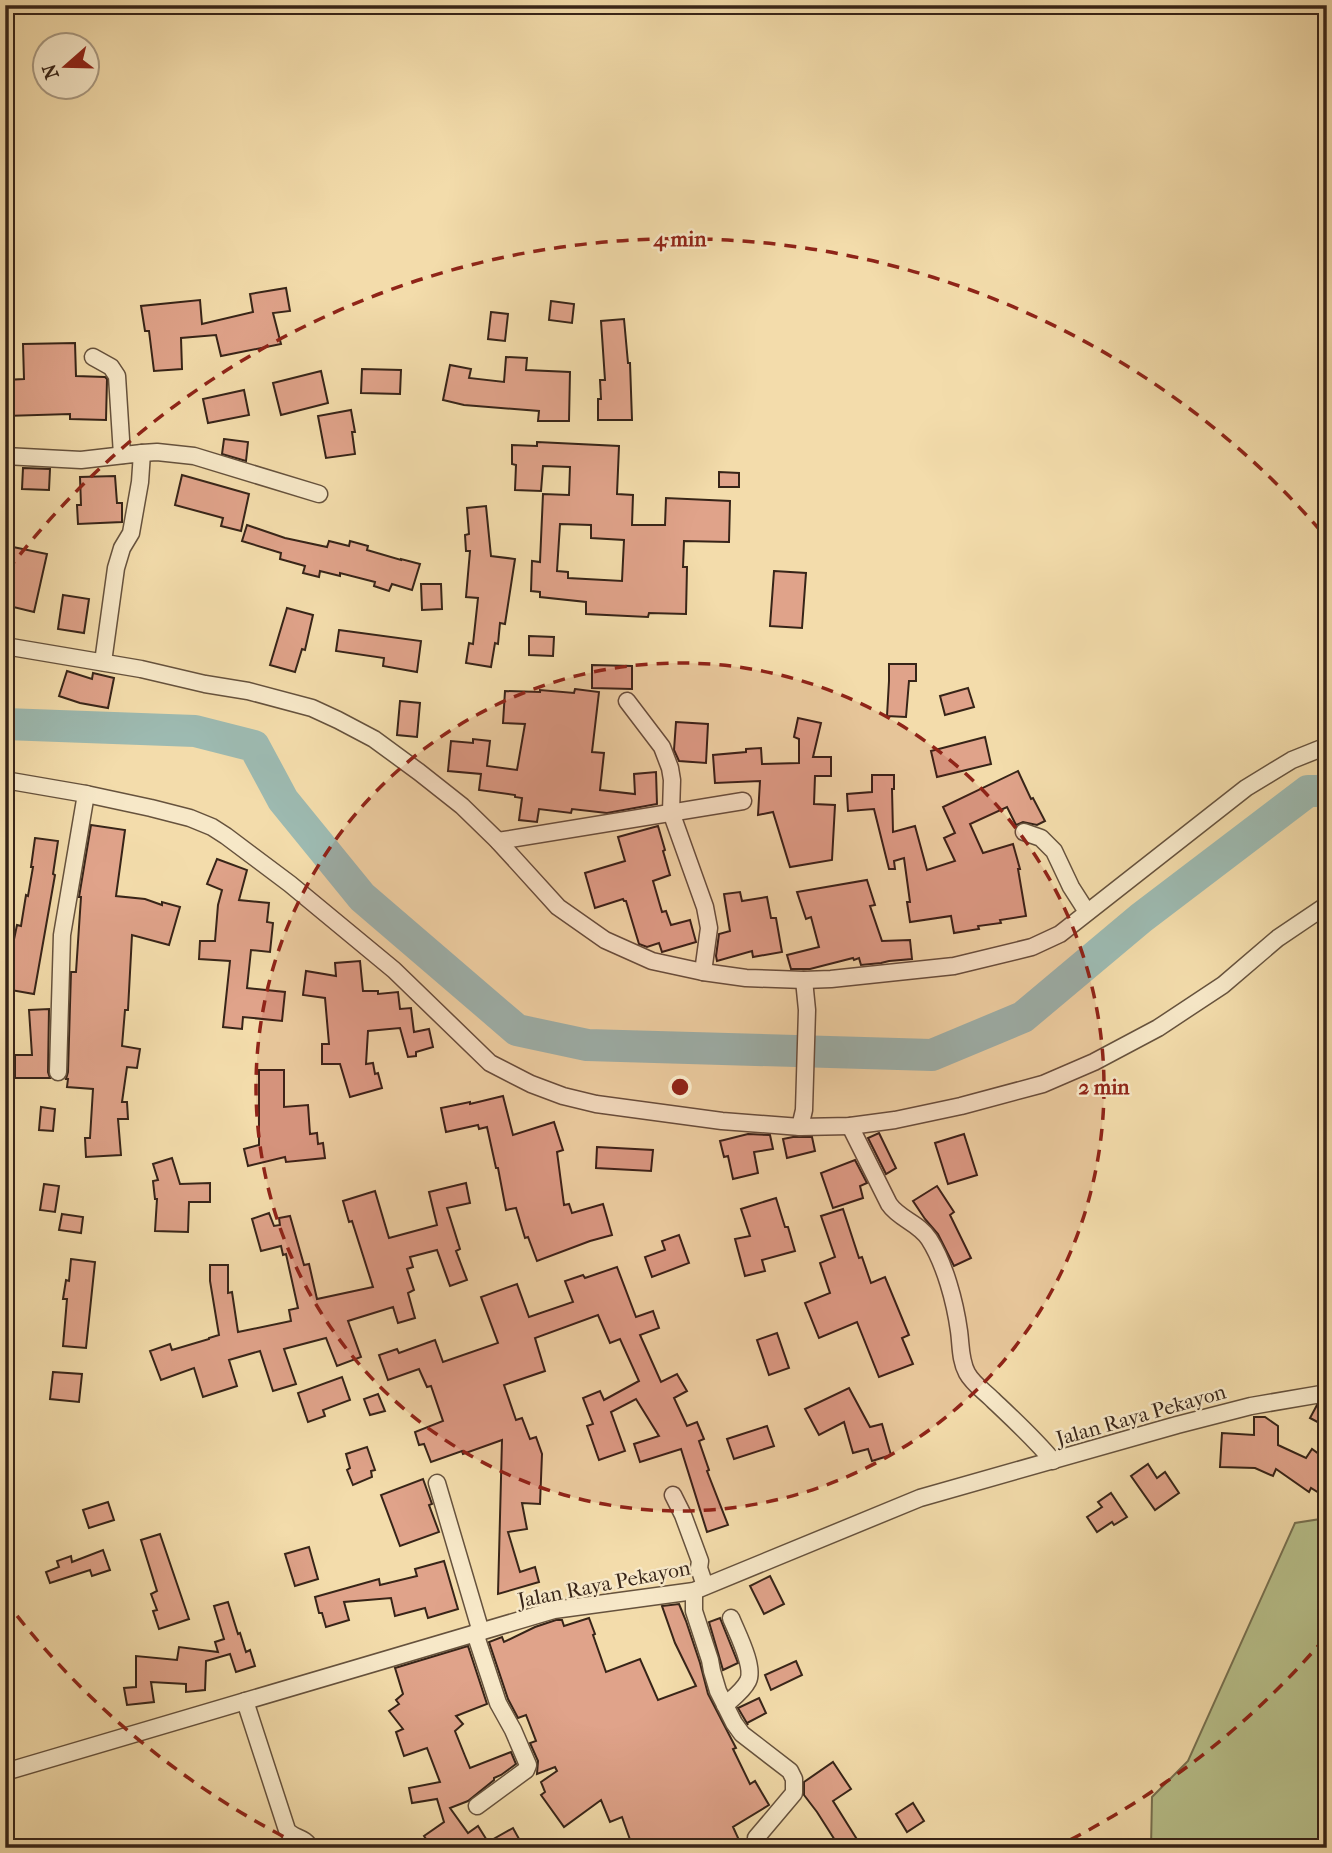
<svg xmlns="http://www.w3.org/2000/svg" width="1332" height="1853" font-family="'IM FELL French Canon',serif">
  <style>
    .green { fill: #b8c18c; stroke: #787252; stroke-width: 2 }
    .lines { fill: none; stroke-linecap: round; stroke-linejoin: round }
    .river { stroke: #9dbab1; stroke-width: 32 }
    .building { fill: #e0a38a; stroke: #372418; stroke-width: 2; fill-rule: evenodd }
    .street-casing { stroke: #66523d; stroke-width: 19 }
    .street { stroke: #f7e8c8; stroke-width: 16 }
    .ring { fill: none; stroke: #8f2418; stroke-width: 3.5; stroke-dasharray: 12 9 }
    .labels { text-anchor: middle; stroke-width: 5; stroke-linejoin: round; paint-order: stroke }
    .street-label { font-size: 21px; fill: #372418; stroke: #f7e8c8 }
    .centre { fill: #8f2418; stroke: #f7e8c8; stroke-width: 3.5 }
    .ring-label { font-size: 21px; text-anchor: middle; font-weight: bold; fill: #8f2418; stroke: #f7e8c8; stroke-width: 5; stroke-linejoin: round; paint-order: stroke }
  </style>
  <rect width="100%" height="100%" fill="#f3dcab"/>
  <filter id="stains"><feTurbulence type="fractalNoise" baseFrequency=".00286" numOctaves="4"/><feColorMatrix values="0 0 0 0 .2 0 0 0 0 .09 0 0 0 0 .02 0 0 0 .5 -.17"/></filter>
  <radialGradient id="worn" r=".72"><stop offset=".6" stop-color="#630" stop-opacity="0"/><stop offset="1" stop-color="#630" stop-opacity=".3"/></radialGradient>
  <polygon class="green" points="1327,1518 1327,1848 1151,1848 1152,1797 1188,1761 1295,1523"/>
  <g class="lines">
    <polyline class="river" points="5,724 195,731 254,746 283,800 362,897 517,1030 587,1045 932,1055 1023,1017 1141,918 1308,791 1327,791"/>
  </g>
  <g class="building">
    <polygon points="286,288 290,311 273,313 281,344 221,356 216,335 181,338 182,369 154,371 149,331 145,331 141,306 200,300 202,324 253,312 250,294"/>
    <polygon points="551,301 574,304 572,323 549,320"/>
    <polygon points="491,312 508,314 505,341 488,339"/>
    <polygon points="624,319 628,363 630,363 632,420 598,420 598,399 601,399 600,380 605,380 601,321"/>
    <polygon points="75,343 76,376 105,377 107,379 106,420 70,419 70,414 5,416 5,380 24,379 23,344"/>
    <polygon points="506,357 527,358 526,370 570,372 569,421 538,421 539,411 464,405 443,400 450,365 471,369 469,378 504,382"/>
    <polygon points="362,369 401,370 400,394 361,393"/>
    <polygon points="321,371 328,403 281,415 273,383"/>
    <polygon points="244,390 249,415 208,423 203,399"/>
    <polygon points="351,410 355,432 352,432 355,454 326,458 318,416"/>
    <polygon points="224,439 248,442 246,461 222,454"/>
    <path d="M537,442l82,4 -2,48 16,1 -1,30h33l1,-27 64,3 -1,41 -45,-1 -1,26h4l-1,47 -37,-1 -1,4 -62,-3v-12l-46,-5v-5l-9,-1 1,-30 8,1 3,-68 26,1 1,-28 -27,-1 -2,25 -26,-1 1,-25 -4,-1v-19l25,1zM560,524l31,1v13l33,2 -2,41 -54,-3v-6l-11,-1z"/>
    <polygon points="23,468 50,469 49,490 22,489"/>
    <polygon points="719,472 739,473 739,487 719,487"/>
    <polygon points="182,475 249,494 241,531 221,526 223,518 175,505"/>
    <polygon points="115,476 117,503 122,503 122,522 78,524 77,505 81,505 80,477"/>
    <polygon points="486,506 491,556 515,559 505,624 500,623 498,644 495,643 491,667 466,663 469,643 473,644 478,598 466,597 470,551 466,551 465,535 469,534 467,508"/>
    <polygon points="247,525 285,538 327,547 329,541 349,546 350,541 368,546 367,550 401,560 401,559 420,564 412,590 392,584 389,591 374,586 375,582 340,573 340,576 320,571 319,577 303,573 305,566 280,559 281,553 242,541"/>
    <polygon points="13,547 47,554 34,612 5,605 5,583"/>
    <polygon points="774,571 806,573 802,628 770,626"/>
    <polygon points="421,584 441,584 442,609 422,610"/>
    <polygon points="63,595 89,599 84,633 58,629"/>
    <polygon points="287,608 313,615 305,650 302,649 295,672 270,665"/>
    <polygon points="339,630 421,641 417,672 383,666 384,658 336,651"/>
    <polygon points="529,636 554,637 553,656 529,655"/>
    <polygon points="889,664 916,664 916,681 909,681 906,717 887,716 889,681"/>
    <polygon points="592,665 632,666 632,689 592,688"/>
    <polygon points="67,671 92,679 93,673 114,678 108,708 80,703 59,696"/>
    <polygon points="968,688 974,707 945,715 940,696"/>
    <polygon points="575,689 599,692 592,752 604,753 600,790 635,794 634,774 656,772 657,804 607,813 572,809 571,813 539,809 537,822 519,820 522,798 515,797 515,795 479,790 481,774 448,771 451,741 473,743 473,739 490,741 487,766 517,770 525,724 503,723 505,691 540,692 540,690 574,693"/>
    <polygon points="400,701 420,703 417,737 397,735"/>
    <polygon points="798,718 821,723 813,757 831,757 831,776 815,776 814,804 835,805 832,860 790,867 773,812 758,815 760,781 715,783 713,755 746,752 746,749 761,748 762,764 799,763 799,739 794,737"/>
    <polygon points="676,722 708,724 706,763 679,761 674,750"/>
    <polygon points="985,737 991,764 937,777 931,751"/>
    <polygon points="1018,771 1031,799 1033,798 1045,821 1037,825 1023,822 1016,825 1007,807 970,824 983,853 1013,844 1020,869 1018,869 1026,916 1000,920 1001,923 978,926 979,929 954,933 951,916 910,922 907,902 910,902 904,858 894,861 895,869 889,869 874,809 848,811 847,794 872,792 872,775 894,775 894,789 892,789 893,832 915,826 927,870 955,861 944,838 955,833 943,807"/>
    <polygon points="91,825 125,830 116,896 145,899 162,905 162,902 180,907 169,945 132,935 128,1010 125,1010 122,1046 140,1049 137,1068 127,1067 122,1102 127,1102 128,1119 118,1119 121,1155 86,1157 85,1138 90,1138 93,1089 67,1087 68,1079 66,1079 68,1072 71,972 76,972 81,897 79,897"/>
    <polygon points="658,826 665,850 663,851 670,875 653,881 662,912 666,911 671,925 690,920 696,942 662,952 659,943 647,947 639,944 626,901 624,901 623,899 595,908 585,873 625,861 618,837"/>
    <polygon points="35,838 58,841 53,874 55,875 34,994 5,989 5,962 9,963 17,925 21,926 26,895 28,896 33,867 31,867"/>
    <polygon points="217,859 247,870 239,900 269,903 267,922 273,923 270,952 251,950 247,988 285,992 282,1021 243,1017 242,1029 223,1027 230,961 199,959 200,941 215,941 218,905 222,890 207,884"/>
    <polygon points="867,880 875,905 870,906 882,941 910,940 912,959 889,961 881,963 861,965 859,958 854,960 853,958 810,969 791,969 787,955 819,947 811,917 806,919 797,892"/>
    <polygon points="740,892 742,901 767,897 771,918 776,918 782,952 753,957 752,951 717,961 716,956 719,934 730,931 724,894"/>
    <polygon points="360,961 363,991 378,991 378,994 398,992 400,1009 411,1008 414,1032 429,1029 433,1047 416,1052 416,1056 408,1057 400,1028 368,1031 366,1064 373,1063 375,1074 378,1073 382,1088 350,1097 340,1064 322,1064 322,1044 329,1044 325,998 303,995 306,971 336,976 335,963"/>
    <polygon points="49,1009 48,1072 50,1078 15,1078 15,1055 32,1055 29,1010"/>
    <polygon points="259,1070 284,1070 284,1107 308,1105 310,1134 317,1133 318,1144 323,1143 325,1158 286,1162 285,1157 248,1166 244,1149 259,1145"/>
    <polygon points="503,1096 513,1135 554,1122 563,1150 557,1152 564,1205 569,1204 572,1213 603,1204 612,1235 590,1241 537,1261 528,1237 525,1238 516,1208 506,1210 498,1168 496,1168 487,1127 479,1129 478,1125 446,1132 441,1108 470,1102 470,1104"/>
    <polygon points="41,1107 55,1109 53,1131 39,1130"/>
    <polygon points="879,1133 896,1168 886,1174 868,1138"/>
    <polygon points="748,1134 770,1135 773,1149 754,1152 758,1173 733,1179 728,1156 724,1157 720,1141"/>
    <polygon points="964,1134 977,1175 948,1184 935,1143"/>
    <polygon points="793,1137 812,1137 815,1151 787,1158 783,1139"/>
    <polygon points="597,1147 653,1150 651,1171 596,1168"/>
    <polygon points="172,1158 180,1184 210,1183 210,1202 189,1202 188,1232 155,1231 157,1199 155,1199 153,1181 158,1180 153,1164"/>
    <polygon points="855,1160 867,1183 860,1186 863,1198 833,1208 821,1173"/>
    <polygon points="466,1183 470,1203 447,1208 460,1249 456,1251 467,1280 450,1286 437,1250 410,1257 413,1267 407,1269 414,1290 408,1293 415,1318 398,1323 393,1307 348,1321 361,1357 337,1366 326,1338 284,1349 296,1384 273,1391 260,1351 229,1360 237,1386 203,1397 194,1368 161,1380 150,1351 170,1344 172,1350 209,1339 209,1338 219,1335 210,1281 210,1265 228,1265 228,1293 232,1292 238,1332 291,1321 289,1310 298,1308 286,1254 283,1255 281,1246 261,1251 252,1219 269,1213 274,1226 280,1225 279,1218 290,1216 304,1265 309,1264 317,1299 373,1287 352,1221 349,1222 343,1201 375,1191 389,1238 437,1225 429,1192"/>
    <polygon points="44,1184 59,1186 55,1212 40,1210"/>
    <polygon points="937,1186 954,1212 950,1215 971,1258 954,1266 938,1234 925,1219 913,1201"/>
    <polygon points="776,1198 785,1227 788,1227 795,1251 762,1260 765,1271 745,1276 735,1239 750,1236 741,1209"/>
    <polygon points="843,1209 859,1258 862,1257 871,1283 885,1277 909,1335 902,1338 913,1364 879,1377 857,1322 819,1338 805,1303 830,1293 820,1263 835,1257 821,1216"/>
    <polygon points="62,1214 83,1217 81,1233 59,1230"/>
    <polygon points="679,1235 689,1263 652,1277 645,1257 665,1250 662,1241"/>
    <polygon points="71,1259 95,1262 86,1348 63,1346 67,1299 63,1299 66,1280 69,1281"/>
    <polygon points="617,1267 636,1317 653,1311 659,1328 640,1335 661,1382 677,1374 687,1391 674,1398 687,1426 697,1422 704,1439 699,1441 709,1470 707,1471 728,1525 707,1532 681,1449 640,1462 634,1444 659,1436 636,1399 611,1412 625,1451 599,1460 587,1426 593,1424 583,1398 600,1391 604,1400 639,1381 620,1339 610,1343 598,1315 535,1338 545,1371 504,1385 516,1420 522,1418 530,1439 536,1437 542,1454 540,1504 522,1503 527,1529 508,1532 520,1572 535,1567 539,1582 498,1594 502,1440 463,1454 462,1451 431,1462 424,1444 419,1445 415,1432 443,1421 431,1386 427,1387 419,1369 388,1380 379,1355 397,1349 399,1353 435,1340 443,1362 498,1343 481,1297 517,1284 529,1317 573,1302 565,1281 583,1275 585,1278"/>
    <polygon points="777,1333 789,1368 769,1375 757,1340"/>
    <polygon points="53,1372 82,1374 79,1402 50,1399"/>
    <polygon points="342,1377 350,1400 323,1410 325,1416 308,1422 298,1393"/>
    <polygon points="849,1388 870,1427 882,1424 891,1455 872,1461 868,1449 853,1453 844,1422 819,1435 805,1409"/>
    <polygon points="378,1394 385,1411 370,1415 364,1399"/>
    <polygon points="1327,1404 1327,1427 1310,1418 1317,1405"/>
    <polygon points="1254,1417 1265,1417 1278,1426 1278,1445 1306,1458 1312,1449 1327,1460 1327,1498 1311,1488 1309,1492 1276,1469 1273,1476 1255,1468 1220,1467 1222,1433 1254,1435"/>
    <polygon points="767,1426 774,1446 734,1459 727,1439"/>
    <polygon points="367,1447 375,1470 371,1471 372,1477 353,1485 347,1470 350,1468 346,1454"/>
    <polygon points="1148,1464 1157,1478 1165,1472 1179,1493 1155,1510 1131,1476"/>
    <polygon points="423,1479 432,1504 429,1505 439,1532 400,1546 381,1495"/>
    <polygon points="1111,1493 1127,1517 1114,1525 1112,1522 1097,1532 1087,1517 1102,1507 1098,1502"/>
    <polygon points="108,1502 114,1520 89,1528 83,1510"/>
    <polygon points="160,1534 189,1619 159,1629 153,1611 157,1610 151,1594 157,1591 141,1540"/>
    <polygon points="309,1547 318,1579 295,1586 285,1554"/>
    <polygon points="103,1550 110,1570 92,1576 90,1570 50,1583 46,1572 59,1567 57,1561 71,1556 72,1562"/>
    <polygon points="444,1561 458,1609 428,1618 425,1608 395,1616 391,1598 344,1602 349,1620 326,1627 322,1613 319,1613 315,1597 379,1579 380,1585 417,1576 415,1569"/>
    <polygon points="770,1576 784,1604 764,1614 750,1586"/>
    <polygon points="228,1602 238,1634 240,1633 246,1652 250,1650 255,1666 236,1672 230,1654 206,1661 205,1690 186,1692 186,1684 151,1682 154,1702 127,1705 124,1688 136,1687 136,1656 177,1660 179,1647 218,1652 215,1642 224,1639 214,1606"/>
    <polygon points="679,1604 686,1621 700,1663 708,1694 736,1748 733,1749 750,1784 755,1781 769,1805 733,1827 739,1840 722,1848 633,1848 622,1817 610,1822 601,1800 564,1827 541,1795 545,1792 541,1782 557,1771 555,1767 537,1774 538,1761 530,1743 536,1741 526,1715 518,1718 508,1699 489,1642 502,1637 504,1642 535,1627 556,1620 562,1620 564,1626 589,1618 595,1634 593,1635 606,1672 640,1659 658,1700 696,1686 675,1643 662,1606"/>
    <polygon points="720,1618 738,1663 723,1670 709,1622"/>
    <polygon points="468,1646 487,1704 456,1716 463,1724 455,1731 465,1756 470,1768 511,1752 516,1764 501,1775 494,1778 494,1780 468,1801 450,1808 468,1833 478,1826 488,1842 513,1828 524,1848 432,1848 424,1836 444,1822 437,1799 412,1803 409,1788 440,1782 427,1748 404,1756 396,1732 403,1729 389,1711 399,1704 396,1700 403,1694 395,1668"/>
    <polygon points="796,1661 802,1675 771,1690 765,1675"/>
    <polygon points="759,1698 766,1713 747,1723 748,1725 738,1708"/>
    <polygon points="833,1762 851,1789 833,1801 858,1841 848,1848 840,1848 817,1812 804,1795 804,1782"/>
    <polygon points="913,1803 924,1821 907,1832 896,1814"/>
  </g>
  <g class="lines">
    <defs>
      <g id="street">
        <polyline points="93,357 111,367 117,376 122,455"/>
        <polyline points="142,453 157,452 194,456 319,494"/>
        <polyline points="5,456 81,460 142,453 140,482 131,533 122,548 116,568 103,662"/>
        <polyline points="5,646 141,669 205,684 248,691 312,708 338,720 374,739 419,772 462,806 498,841 558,907 605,940 652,961 703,972 746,978 804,980 831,979 954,966 1032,947 1060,934 1246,788 1292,760 1327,746"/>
        <polyline points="627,701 662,747 670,768 672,780 671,812 705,907 709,928 703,972"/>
        <polyline points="5,780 86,794 151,808 190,818 212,827 226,836 290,884 394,970 490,1063 531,1084 563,1096 596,1104 722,1121 800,1127 850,1126 895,1120 961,1106 1043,1084 1094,1062 1158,1028 1223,985 1278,938 1327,905"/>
        <polyline points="1024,832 1041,838 1054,851 1071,887 1087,912"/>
        <polyline points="498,841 743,801"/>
        <polyline points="58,1072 62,935 86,794"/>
        <path d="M850,1126l39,78c10,15 30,19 40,35 16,25 26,63 30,92 2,14 1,29 8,42 6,11 17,18 26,27 21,20 42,39 60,61"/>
        <polyline points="800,1127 804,1110 807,1010 804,980"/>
        <polyline points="437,1483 481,1632"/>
        <polyline points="673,1495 683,1515 700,1561 699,1568 705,1586"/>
        <polyline points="694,1591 694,1611 710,1660 712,1671 718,1691 734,1723 742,1734 790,1771 794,1779 794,1793 756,1838"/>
        <polyline points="475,1633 498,1703 513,1730 528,1765 526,1770 477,1806"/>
        <path d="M245,1701l42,129c6,9 18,6 23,18"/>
        <path d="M725,1705c8,-7 18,-14 23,-24 7,-14 -11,-48 -17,-63"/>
        <polyline points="5,1772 554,1610 694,1591 920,1498 1177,1425 1251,1406 1327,1393"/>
      </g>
    </defs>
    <use href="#street" class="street-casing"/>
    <use href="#street" class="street"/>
  </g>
  <circle cx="680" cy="1087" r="424" fill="#8f2418" fill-opacity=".12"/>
  <g class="ring">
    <circle cx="680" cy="1087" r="424"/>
    <path d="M1325 1638A848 848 0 0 1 1058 1846M302 1846A848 848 0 0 1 7 1603M7 571A848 848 0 0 1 1325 536"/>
  </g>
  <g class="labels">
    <g class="street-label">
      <text transform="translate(1141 1415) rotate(-16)" y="7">Jalan Raya Pekayon</text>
      <text transform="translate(604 1584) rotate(-11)" y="7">Jalan Raya Pekayon</text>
    </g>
  </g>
  <circle cx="680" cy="1087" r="10" class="centre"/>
  <g class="ring-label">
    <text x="680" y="246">4 min</text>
    <text x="1104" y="1094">2 min</text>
  </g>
  <rect width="1332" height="1853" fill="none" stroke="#f3dcab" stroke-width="28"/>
  <rect x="7" y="7" width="1318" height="1839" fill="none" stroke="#372418" stroke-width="3.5"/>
  <rect x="14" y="14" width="1304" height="1825" fill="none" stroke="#372418" stroke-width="2"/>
  <g transform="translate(66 66) rotate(250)"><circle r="33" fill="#f7e8c8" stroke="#aa9a82" stroke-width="2"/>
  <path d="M0-5L12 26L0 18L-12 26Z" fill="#8f2418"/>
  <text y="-10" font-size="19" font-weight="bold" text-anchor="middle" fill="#372418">N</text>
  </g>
  <rect width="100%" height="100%" filter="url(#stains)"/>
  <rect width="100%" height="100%" fill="url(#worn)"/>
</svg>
